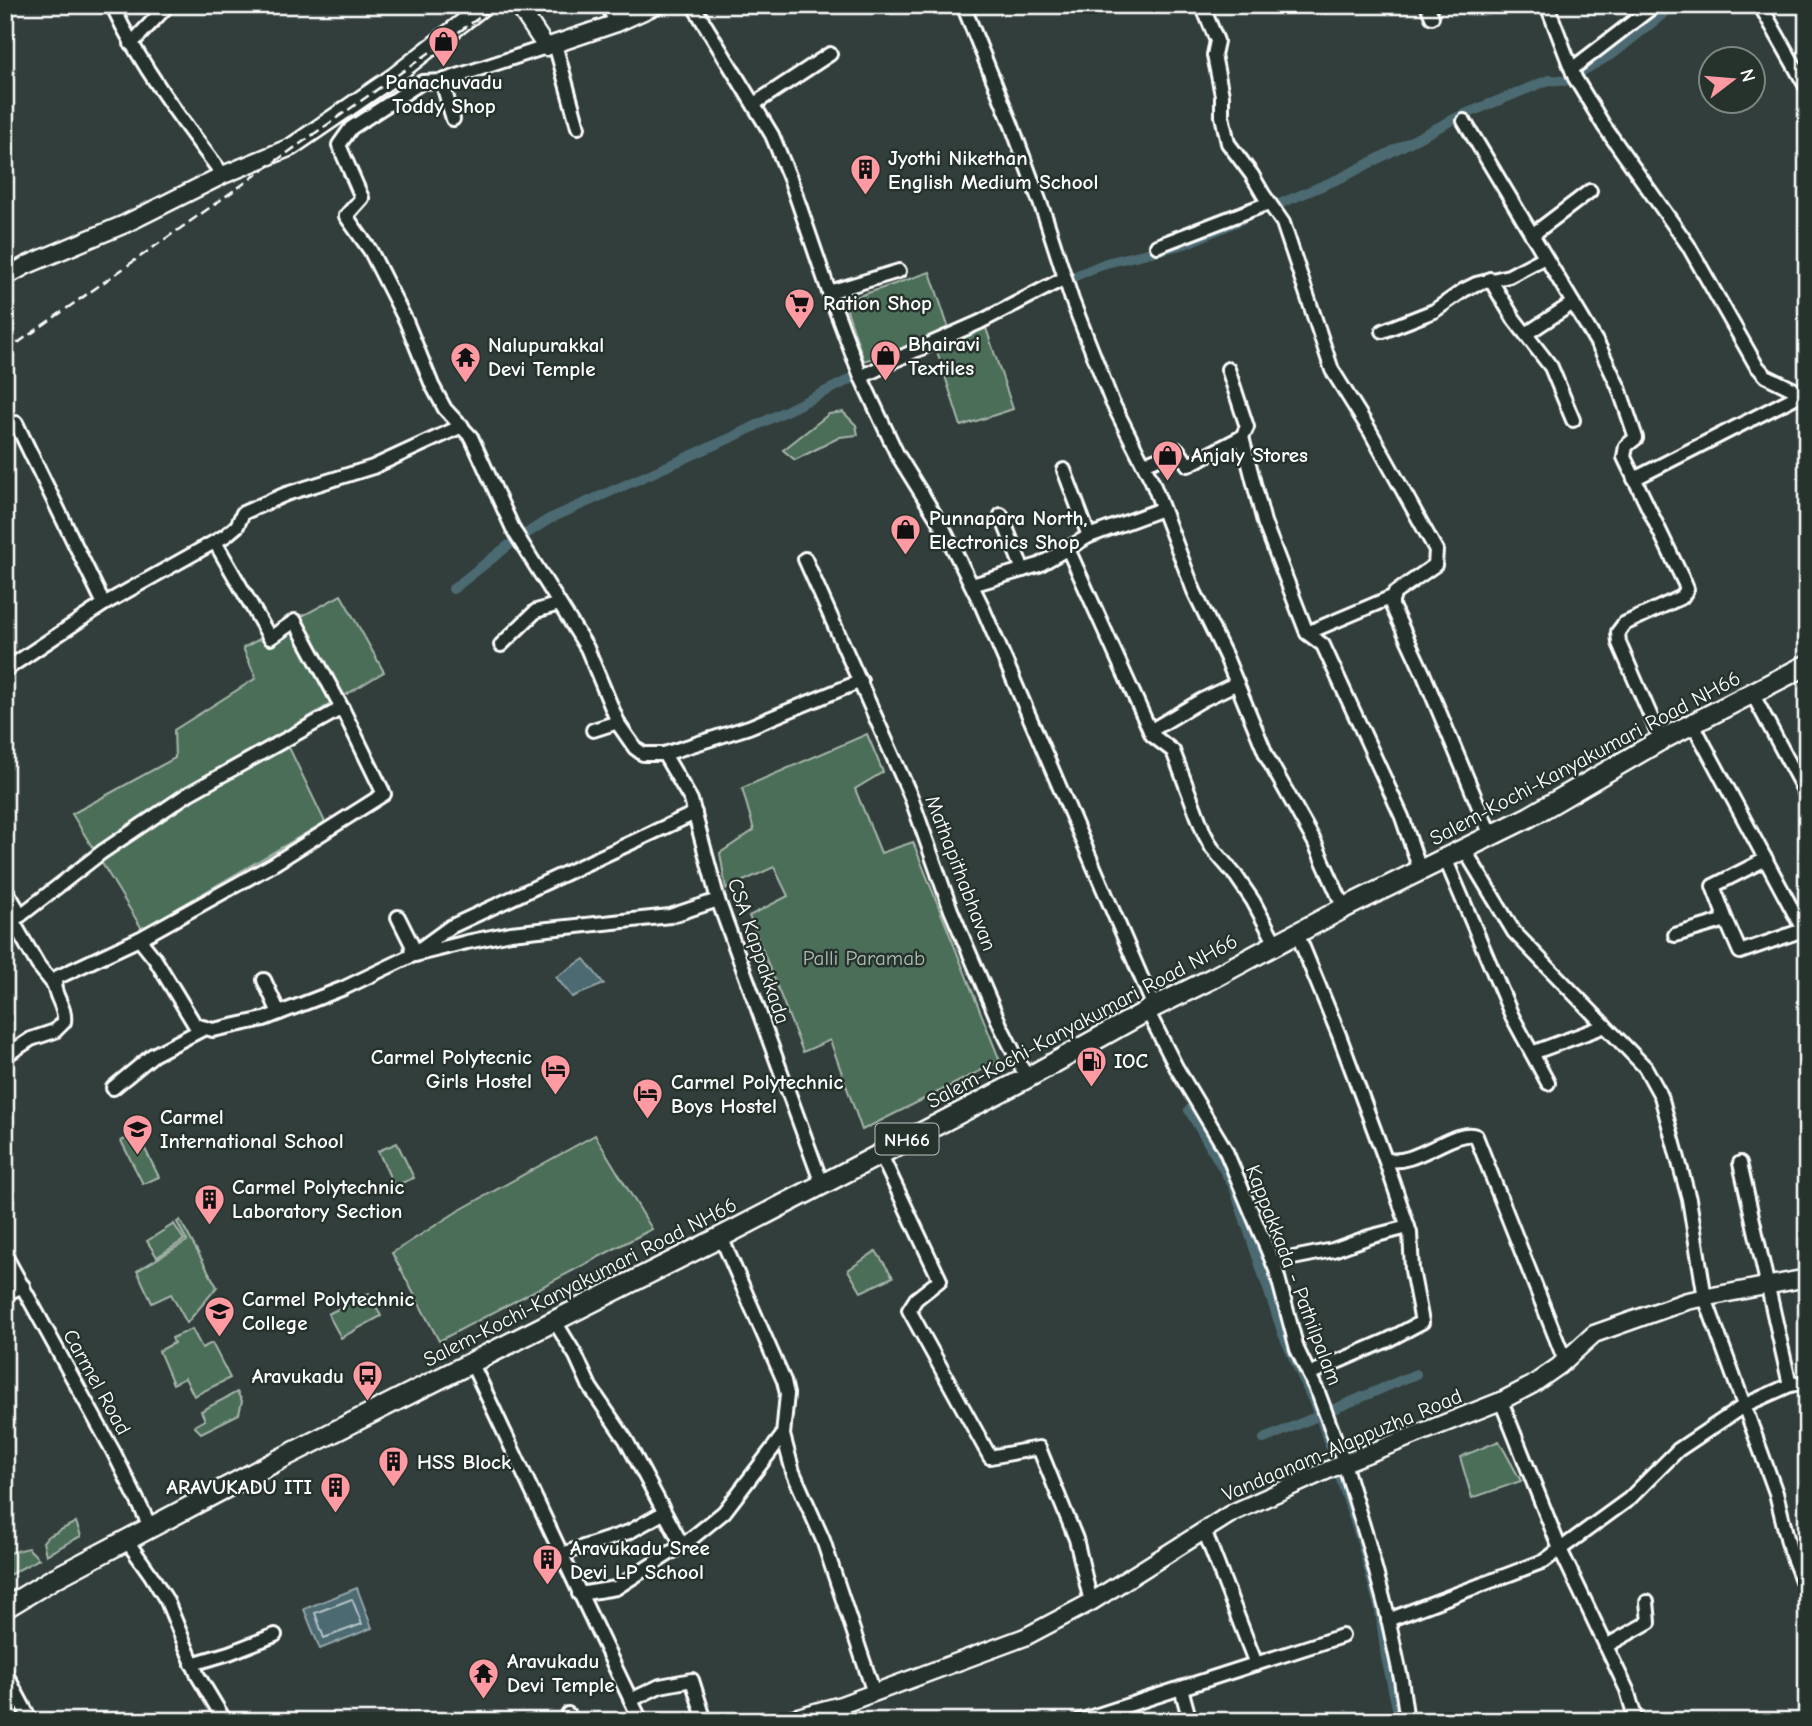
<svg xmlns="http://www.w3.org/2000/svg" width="1812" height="1726" font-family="'Comic Neue',sans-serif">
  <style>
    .green { fill: #4c6e59; stroke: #a6b6ac; stroke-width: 2 }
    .water { fill: #4c6b72; stroke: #94a6aa; stroke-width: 2 }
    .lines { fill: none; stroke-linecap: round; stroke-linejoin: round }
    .shore { stroke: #b7c4c7; stroke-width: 2 }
    .canal { stroke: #4c6b72; stroke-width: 10 }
    .minor-casing { stroke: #fff; stroke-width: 18 }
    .major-casing { stroke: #fff; stroke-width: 21 }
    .highway-casing { stroke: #fff; stroke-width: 24 }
    .minor { stroke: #26332d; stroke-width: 12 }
    .major { stroke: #26332d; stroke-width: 16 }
    .highway { stroke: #26332d; stroke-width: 19 }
    .rail { stroke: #fff; stroke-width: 2.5; stroke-dasharray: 10 5; stroke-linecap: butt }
    .labels { text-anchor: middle; stroke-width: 5; stroke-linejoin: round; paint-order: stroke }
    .shield { fill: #26332d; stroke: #bec2c0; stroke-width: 2 }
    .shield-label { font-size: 19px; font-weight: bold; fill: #fff }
    .poi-label { font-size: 21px; font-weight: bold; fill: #fff; stroke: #26332d; text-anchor: start }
    .street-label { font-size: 21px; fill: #fff; stroke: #26332d }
    .park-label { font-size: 21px; fill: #aebeb4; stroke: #26332d }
  </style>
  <rect width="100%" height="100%" fill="#323e3c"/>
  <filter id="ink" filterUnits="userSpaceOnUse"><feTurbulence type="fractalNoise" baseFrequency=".0143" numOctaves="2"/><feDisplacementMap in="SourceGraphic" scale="14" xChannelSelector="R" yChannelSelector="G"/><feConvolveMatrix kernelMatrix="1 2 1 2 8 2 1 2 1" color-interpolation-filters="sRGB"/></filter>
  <g filter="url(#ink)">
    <g class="green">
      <polygon points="930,272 950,332 864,361 844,301"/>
      <polygon points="986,328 1013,409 961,426 935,345"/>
      <polygon points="843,412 856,425 858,435 840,437 795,460 783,450 829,414"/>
      <polygon points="341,595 384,672 282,733 325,822 142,929 72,814 175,758 174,730 256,678 243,648"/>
      <polygon points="867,734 883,772 855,789 881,853 913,842 1000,1061 862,1130 830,1040 803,1052 749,916 788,896 774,867 726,889 720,853 754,830 742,788"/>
      <polygon points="137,1133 159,1177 143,1184 121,1141"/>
      <polygon points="595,1135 652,1229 439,1341 392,1253 458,1211"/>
      <polygon points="397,1143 414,1178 394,1186 378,1151"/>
      <polygon points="180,1220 217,1287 187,1323 171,1294 152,1303 137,1271 187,1241 177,1222"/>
      <polygon points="174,1224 184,1240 157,1257 147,1241"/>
      <polygon points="876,1251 893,1277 861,1292 848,1270"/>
      <polygon points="369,1293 381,1316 341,1338 328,1314"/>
      <polygon points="192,1329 202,1348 212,1343 230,1378 194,1396 185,1378 173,1384 159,1351 174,1343 172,1338"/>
      <polygon points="237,1392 242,1401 239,1414 201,1433 194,1426 205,1420 201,1411"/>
      <polygon points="1499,1441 1521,1481 1472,1498 1460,1457"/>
      <polygon points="76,1522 81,1536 46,1555 43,1542 47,1537"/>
      <polygon points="28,1548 39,1559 5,1577 5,1554"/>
    </g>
    <g class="water">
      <polygon points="584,959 604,984 572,997 556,977"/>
      <polygon points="357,1588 372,1628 320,1649 304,1609"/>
    </g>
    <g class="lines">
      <polygon class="shore" points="352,1599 362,1624 324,1638 315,1613"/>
      <g class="canal">
        <polyline points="1265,210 1343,177 1458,117 1549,80 1565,81 1614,53 1674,5"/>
        <polyline points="1061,282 1106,263 1185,244 1243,219"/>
        <polyline points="453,589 509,545 549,519 735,436 865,372"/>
        <polyline points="1189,1110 1234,1187 1283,1334 1320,1416 1362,1543 1380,1610 1386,1657 1400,1721"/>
        <polyline points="1264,1439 1416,1374"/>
      </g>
      <defs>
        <g id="minor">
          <path d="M112,5c29,62 70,116 111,170"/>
          <polyline points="607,5 617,23"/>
          <polyline points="693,5 772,135 791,181 829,292 861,377 897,454 943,528 981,604 1154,1007"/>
          <polyline points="963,5 1012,126 1046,219 1072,300 1112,402 1152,481 1194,591 1226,657 1267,757 1314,841 1344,908"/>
          <polyline points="1202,5 1217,41 1214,55 1222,95 1222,116 1228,143 1252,175 1263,194 1283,223 1332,370 1370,431 1436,550 1435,565 1395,593 1392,600 1392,606 1423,673 1491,836"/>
          <polyline points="1427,5 1432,17"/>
          <polyline points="1547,5 1575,78 1604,126 1688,245 1756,365 1766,376 1807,396"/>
          <polyline points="1760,5 1807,88"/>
          <polyline points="131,44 168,5"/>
          <polyline points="555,44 578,127"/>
          <polyline points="546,47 442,81 422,82 351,128 339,145 362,198 346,216 370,250 406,321 432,385 445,409 471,437 514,531 587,648 619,725 635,748 643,754 664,754 749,727 861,681"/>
          <polyline points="1572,69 1655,5"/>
          <polyline points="442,81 453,119"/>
          <polyline points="754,104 830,54"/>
          <polyline points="1464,121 1600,348 1619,388 1636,438 1626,446 1624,457 1685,584 1687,589 1682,597 1624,624 1618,632 1619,643 1661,740"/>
          <polyline points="1532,235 1590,191"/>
          <polyline points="1157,246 1269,203"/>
          <polyline points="1490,279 1514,319 1551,367 1573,420"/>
          <polyline points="829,292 899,271"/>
          <polyline points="1383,331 1434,311 1464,290 1476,284 1509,276 1545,257"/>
          <polyline points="1526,334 1573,303"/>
          <polyline points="1228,369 1247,427 1242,437 1264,522 1307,633 1392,597"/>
          <polyline points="861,377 910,353 980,322 1065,278"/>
          <polyline points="16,423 104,604"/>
          <polyline points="1144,464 1178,450 1188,465 1242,437"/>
          <polyline points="1064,470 1089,536"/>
          <polyline points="1634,479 1803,393"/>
          <polyline points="1001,515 1023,570"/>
          <polyline points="1068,549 1152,735 1173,751 1204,833 1212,848 1236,876 1253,901 1276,944"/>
          <polyline points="805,559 911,797 951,910 1001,1027 1027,1078"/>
          <polyline points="972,585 1039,565 1089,536 1162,509"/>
          <polyline points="1307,633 1323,645 1402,817 1420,870"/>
          <polyline points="501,645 536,611 559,604"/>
          <polyline points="5,670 104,604 225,536 237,526 243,513 286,494 373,467 462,426"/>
          <polyline points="1753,695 1807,796"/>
          <polyline points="1693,724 1807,937"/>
          <polyline points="593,730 618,722"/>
          <polyline points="1150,731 1202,700 1237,683"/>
          <polyline points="664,754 691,800 718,900 822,1184"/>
          <polyline points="1464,849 1514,932 1645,1067 1661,1096 1689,1199 1705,1298 1776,1493 1790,1550 1807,1593"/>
          <polyline points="1445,858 1512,1016 1548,1083"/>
          <polyline points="5,888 21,915 12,920 38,965 54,985"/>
          <polyline points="21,915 102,852 188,794 342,708"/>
          <polyline points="398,917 412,945 411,956"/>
          <polyline points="1726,920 1740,952 1803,930"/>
          <path d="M1297,933l42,102 46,124c28,10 70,-32 91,-23l89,225"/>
          <polyline points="1675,935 1726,920 1713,886 1766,859"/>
          <polyline points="139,939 272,865 384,794 342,708 295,621 270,638 215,542"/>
          <polyline points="417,951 450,927 695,813"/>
          <polyline points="264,980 279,1013"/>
          <polyline points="1147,1010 1176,1067 1225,1149 1276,1270 1297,1349 1319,1395 1344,1463 1368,1542 1386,1609 1401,1679 1407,1721"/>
          <polyline points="1532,1053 1605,1026"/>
          <path d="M5,1056l26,-17 24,-8 9,-9c2,-14 -8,-23 -10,-37l4,-8 81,-38 16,20 40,66 18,5 51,-11 80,-31 67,-32 56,-14 44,-9 159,-17 48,-16"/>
          <polyline points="113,1088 153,1055 203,1029"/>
          <polyline points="880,1153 940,1280 916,1299 909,1310 990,1457 1039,1448 1076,1539 1091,1602"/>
          <polyline points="1740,1163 1790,1385 1807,1382"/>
          <polyline points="721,1237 784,1381 787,1394 783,1435 793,1472 823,1540 874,1693"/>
          <polyline points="5,1255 114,1453 151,1528"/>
          <polyline points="1273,1262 1333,1250 1369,1237 1408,1227"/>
          <polyline points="5,1294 23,1286"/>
          <polyline points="554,1320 576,1356 590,1387 626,1440 682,1545"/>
          <path d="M471,1362c57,119 112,240 170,359"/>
          <polyline points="1309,1374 1388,1340 1422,1322 1412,1270 1410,1233 1385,1159"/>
          <polyline points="1501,1401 1560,1549 1627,1690 1636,1721"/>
          <polyline points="1204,1530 1256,1664"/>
          <polyline points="127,1541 151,1575 167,1601 198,1676 225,1721"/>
          <polyline points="562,1554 629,1532 663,1513"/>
          <polyline points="579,1594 616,1588 687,1542 724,1512 783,1435"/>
          <polyline points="1388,1620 1544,1561 1629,1499 1678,1450 1745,1405 1790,1385"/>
          <polyline points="1606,1646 1649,1622 1647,1602"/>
          <polyline points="192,1664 229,1653 275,1635"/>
          <polyline points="5,1672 31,1721"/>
          <polyline points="1181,1688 1190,1721"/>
          <polyline points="631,1700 660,1686 692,1680 705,1721"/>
          <polyline points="568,1714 570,1721"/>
          <polyline points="1079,1721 1342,1636"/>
        </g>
        <g id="major">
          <polyline points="518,5 546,47 617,23 657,5"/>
          <polyline points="5,277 27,265 125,224 223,175 291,147 393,77 485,5"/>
          <polyline points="783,1721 841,1705 1025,1637 1091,1602 1232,1513 1344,1463 1501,1401 1532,1385 1559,1366 1594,1334 1687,1301 1807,1278"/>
        </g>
        <polyline id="highway" points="5,1608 53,1579 286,1456 721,1237 1027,1078 1154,1007 1213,978 1344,908 1529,817 1661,740 1807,665"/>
      </defs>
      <use href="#minor" class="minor-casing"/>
      <use href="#major" class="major-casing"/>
      <use href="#highway" class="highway-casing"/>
      <use href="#minor" class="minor"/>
      <use href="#major" class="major"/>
      <use href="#highway" class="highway"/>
      <polyline class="rail" points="5,352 497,5"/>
    </g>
  </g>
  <defs>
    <symbol id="shop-pin" viewBox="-11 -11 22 30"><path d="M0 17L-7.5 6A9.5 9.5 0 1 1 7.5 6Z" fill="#ff9aa2" stroke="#26332d"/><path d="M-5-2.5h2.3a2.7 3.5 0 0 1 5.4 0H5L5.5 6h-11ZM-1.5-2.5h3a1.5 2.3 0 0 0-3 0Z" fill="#111"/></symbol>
    <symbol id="building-pin" viewBox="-11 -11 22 30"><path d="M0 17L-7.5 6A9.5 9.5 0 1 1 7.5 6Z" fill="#ff9aa2" stroke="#26332d"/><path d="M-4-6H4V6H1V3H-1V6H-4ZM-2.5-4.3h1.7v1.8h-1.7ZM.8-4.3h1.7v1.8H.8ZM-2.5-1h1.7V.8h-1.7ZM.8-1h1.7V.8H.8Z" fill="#111"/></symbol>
    <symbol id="supermarket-pin" viewBox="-11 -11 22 30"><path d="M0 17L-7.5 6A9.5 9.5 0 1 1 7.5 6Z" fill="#ff9aa2" stroke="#26332d"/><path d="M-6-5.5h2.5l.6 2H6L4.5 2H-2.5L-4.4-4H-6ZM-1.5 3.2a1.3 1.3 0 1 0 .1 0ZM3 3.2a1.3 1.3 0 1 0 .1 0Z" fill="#111"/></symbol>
    <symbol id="temple-pin" viewBox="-11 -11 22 30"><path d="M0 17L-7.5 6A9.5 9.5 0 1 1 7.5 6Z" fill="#ff9aa2" stroke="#26332d"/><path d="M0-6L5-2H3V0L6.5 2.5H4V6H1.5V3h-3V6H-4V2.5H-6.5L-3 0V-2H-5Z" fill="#111"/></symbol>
    <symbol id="fuel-pin" viewBox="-11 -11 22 30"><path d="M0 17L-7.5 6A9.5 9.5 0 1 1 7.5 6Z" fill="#ff9aa2" stroke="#26332d"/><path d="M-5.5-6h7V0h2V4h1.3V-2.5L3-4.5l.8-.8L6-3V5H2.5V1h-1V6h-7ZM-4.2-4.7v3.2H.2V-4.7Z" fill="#111"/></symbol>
    <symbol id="hotel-pin" viewBox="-11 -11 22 30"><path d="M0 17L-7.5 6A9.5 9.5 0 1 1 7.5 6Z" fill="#ff9aa2" stroke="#26332d"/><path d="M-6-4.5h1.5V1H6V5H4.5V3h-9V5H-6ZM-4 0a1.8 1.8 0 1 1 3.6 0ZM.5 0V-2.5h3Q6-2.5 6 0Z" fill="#111"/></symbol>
    <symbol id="school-pin" viewBox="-11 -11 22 30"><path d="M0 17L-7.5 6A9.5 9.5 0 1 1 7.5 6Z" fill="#ff9aa2" stroke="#26332d"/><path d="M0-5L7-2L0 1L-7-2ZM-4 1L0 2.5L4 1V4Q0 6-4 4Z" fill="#111"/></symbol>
    <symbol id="university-pin" viewBox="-11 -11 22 30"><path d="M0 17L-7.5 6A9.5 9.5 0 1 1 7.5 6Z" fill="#ff9aa2" stroke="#26332d"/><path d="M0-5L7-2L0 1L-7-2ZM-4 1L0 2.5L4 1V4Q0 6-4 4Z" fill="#111"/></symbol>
    <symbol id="bus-pin" viewBox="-11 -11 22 30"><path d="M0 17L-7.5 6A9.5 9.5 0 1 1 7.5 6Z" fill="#ff9aa2" stroke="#26332d"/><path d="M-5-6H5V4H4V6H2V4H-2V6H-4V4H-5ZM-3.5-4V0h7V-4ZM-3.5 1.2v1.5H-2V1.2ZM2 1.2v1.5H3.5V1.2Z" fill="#111"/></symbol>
  </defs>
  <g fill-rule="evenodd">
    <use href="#shop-pin" x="426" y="24" width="35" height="47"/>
    <use href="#building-pin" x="848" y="152" width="35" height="47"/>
    <use href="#supermarket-pin" x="782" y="286" width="35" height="47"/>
    <use href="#shop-pin" x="868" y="338" width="35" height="47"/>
    <use href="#temple-pin" x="448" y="340" width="35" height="47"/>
    <use href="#shop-pin" x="1150" y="438" width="35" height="47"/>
    <use href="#shop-pin" x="888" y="512" width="35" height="47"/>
    <use href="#fuel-pin" x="1074" y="1044" width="35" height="47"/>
    <use href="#hotel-pin" x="538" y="1052" width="35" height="47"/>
    <use href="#hotel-pin" x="630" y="1076" width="35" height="47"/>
    <use href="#school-pin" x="120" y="1112" width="35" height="47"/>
    <use href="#building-pin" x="192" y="1182" width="35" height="47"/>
    <use href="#university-pin" x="202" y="1294" width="35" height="47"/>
    <use href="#bus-pin" x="350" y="1358" width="35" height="47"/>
    <use href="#building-pin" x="376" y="1444" width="35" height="47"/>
    <use href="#building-pin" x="318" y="1470" width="35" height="47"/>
    <use href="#building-pin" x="530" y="1542" width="35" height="47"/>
    <use href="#temple-pin" x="466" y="1656" width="35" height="47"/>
  </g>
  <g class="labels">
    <rect class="shield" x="875.5" y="1123.5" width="63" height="31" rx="5"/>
    <g class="shield-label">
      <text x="907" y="1146">NH66</text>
    </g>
    <g class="poi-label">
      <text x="444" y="89" text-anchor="middle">Panachuvadu<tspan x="444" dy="24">Toddy Shop</tspan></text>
      <text x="888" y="165">Jyothi Nikethan<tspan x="888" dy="24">English Medium School</tspan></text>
      <text x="823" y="310">Ration Shop</text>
      <text x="908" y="351">Bhairavi<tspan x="908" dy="24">Textiles</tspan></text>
      <text x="488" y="352">Nalupurakkal<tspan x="488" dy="24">Devi Temple</tspan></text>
      <text x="1191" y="462">Anjaly Stores</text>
      <text x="929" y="525">Punnapara North,<tspan x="929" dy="24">Electronics Shop</tspan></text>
      <text x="532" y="1064" text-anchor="end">Carmel Polytecnic<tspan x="532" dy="24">Girls Hostel</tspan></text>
      <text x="1114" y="1068">IOC</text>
      <text x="671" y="1089">Carmel Polytechnic<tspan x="671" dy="24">Boys Hostel</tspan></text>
      <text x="160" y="1124">Carmel<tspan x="160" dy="24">International School</tspan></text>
      <text x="232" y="1194">Carmel Polytechnic<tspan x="232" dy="24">Laboratory Section</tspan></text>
      <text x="242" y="1306">Carmel Polytechnic<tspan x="242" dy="24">College</tspan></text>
      <text x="344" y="1383" text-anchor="end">Aravukadu</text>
      <text x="417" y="1469">HSS Block</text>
      <text x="312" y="1494" text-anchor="end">ARAVUKADU ITI</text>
      <text x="570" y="1555">Aravukadu Sree<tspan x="570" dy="24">Devi LP School</tspan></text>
      <text x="507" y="1668">Aravukadu<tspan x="507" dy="24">Devi Temple</tspan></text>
    </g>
    <g class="street-label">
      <text transform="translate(1585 758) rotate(-28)" y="7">Salem-Kochi-Kanyakumari Road NH66</text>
      <text transform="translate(961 873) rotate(69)" y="7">Mathapithabhavan</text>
      <text transform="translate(759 951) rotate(71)" y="7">CSA Kappakkada</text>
      <text transform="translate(1082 1021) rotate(-28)" y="7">Salem-Kochi-Kanyakumari Road NH66</text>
      <text transform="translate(1294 1275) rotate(69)" y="7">Kappakkada - Pathilpalam</text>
      <text transform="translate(580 1282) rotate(-27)" y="7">Salem-Kochi-Kanyakumari Road NH66</text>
      <text transform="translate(97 1382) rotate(61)" y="7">Carmel Road</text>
      <text transform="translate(1342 1445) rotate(-23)" y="7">Vandaanam-Alappuzha Road</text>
    </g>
    <g class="park-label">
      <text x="864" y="965">Palli Paramab</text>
    </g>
  </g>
  <rect width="1812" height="1726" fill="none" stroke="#26332d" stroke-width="28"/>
  <rect x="14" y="14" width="1784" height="1698" fill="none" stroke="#fff" stroke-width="2.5" filter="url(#ink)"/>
  <g transform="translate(1732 80) rotate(74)"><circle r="33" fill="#26332d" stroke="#7d8581" stroke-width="2"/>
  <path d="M0-5L12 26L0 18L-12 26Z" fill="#ff9aa2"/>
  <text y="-10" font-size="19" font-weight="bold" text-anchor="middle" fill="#ffffff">N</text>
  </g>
</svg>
